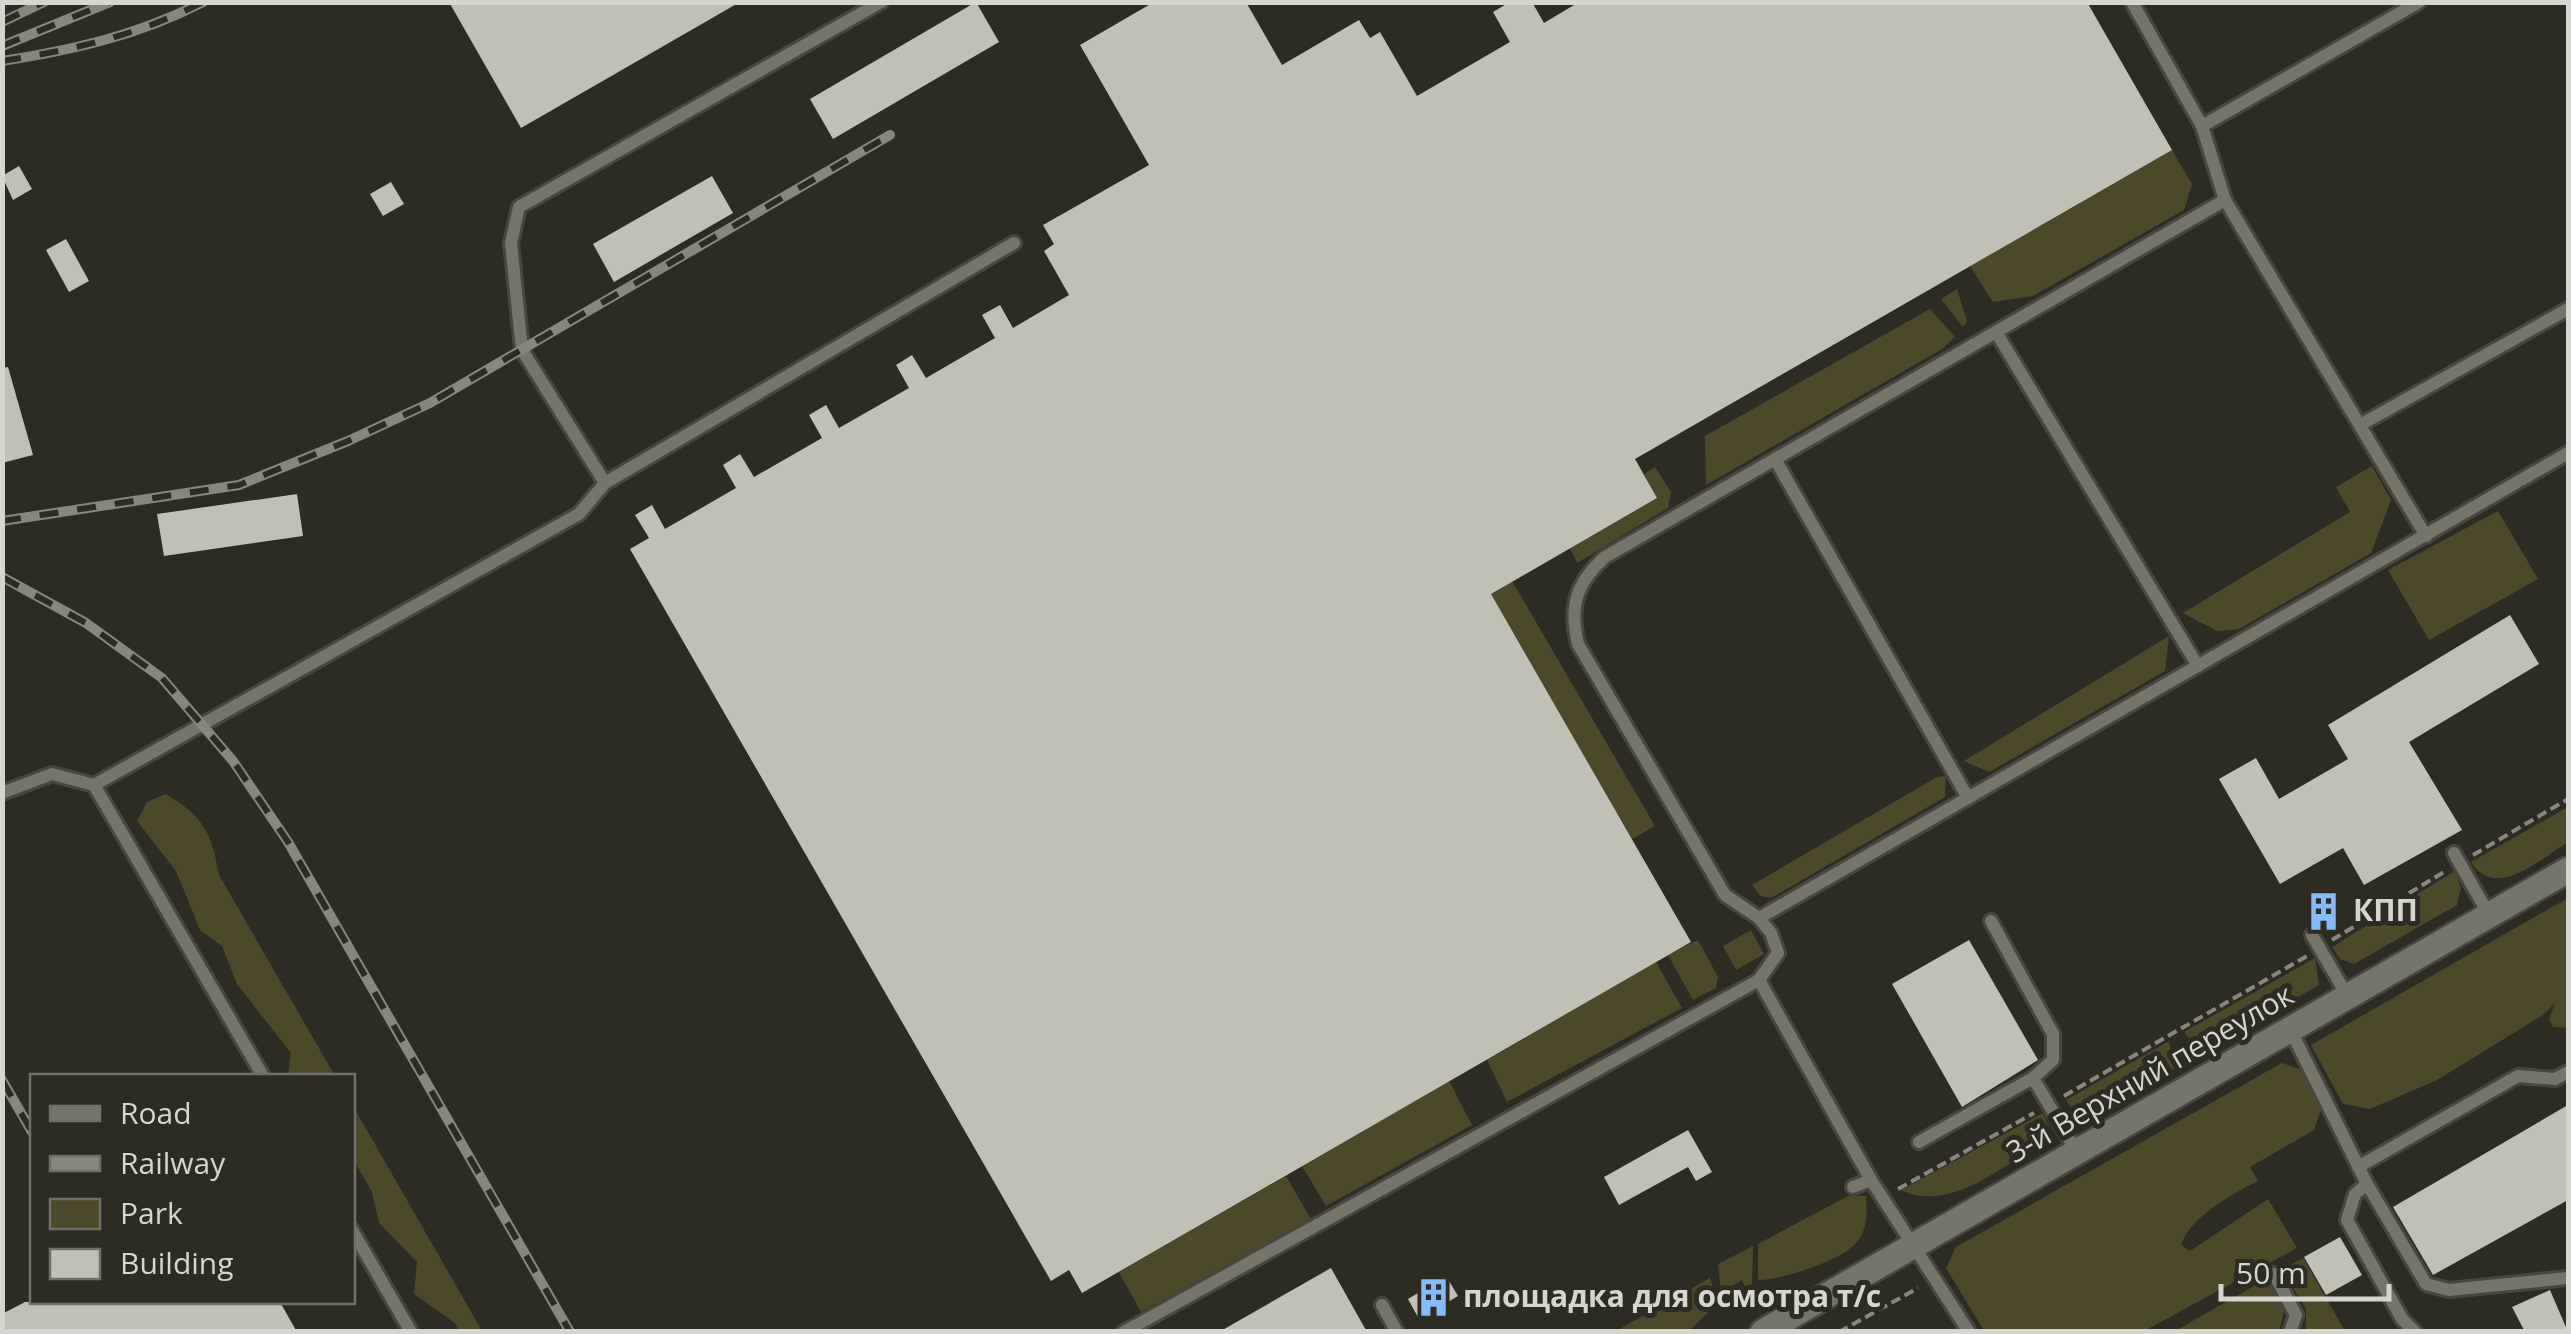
<svg xmlns="http://www.w3.org/2000/svg" width="2571" height="1334" font-family="'Open Sans',sans-serif">
  <style>
    .green { fill: #4c492b }
    .building { fill: #c0c0b4 }
    .lines { fill: none; stroke-linecap: round; stroke-linejoin: round }
    .service-casing { stroke: #47473f; stroke-width: 18 }
    .tertiary-casing { stroke: #47473f; stroke-width: 30 }
    .path { stroke: #87867f; stroke-width: 4; stroke-dasharray: 10 5; stroke-linecap: butt }
    .service { stroke: #75756a; stroke-width: 12 }
    .tertiary { stroke: #75756a; stroke-width: 25 }
    .rail-casing { stroke: #87867f; stroke-width: 10 }
    .rail { stroke: #2d2c23; stroke-width: 6; stroke-dasharray: 19; stroke-linecap: butt }
    .labels { text-anchor: middle; stroke-width: 10; stroke-linejoin: round; paint-order: stroke }
    .poi-label { font-size: 30px; font-weight: bold; fill: #d6d5d0; stroke: #2d2c23; text-anchor: start }
    .street-label { font-size: 30px; fill: #d6d5d0; stroke: #2d2c23 }
  </style>
  <rect width="100%" height="100%" fill="#2d2c23"/>
  <g class="green">
    <polygon points="2172,150 2192,184 2184,210 2033,296 1993,302 1970,266"/>
    <polygon points="1957,289 1967,322 1963,327 1941,299"/>
    <polygon points="1930,309 1955,337 1942,349 1706,485 1705,436"/>
    <polygon points="2372,466 2391,500 2371,553 2239,629 2217,631 2183,613 2350,512 2336,487"/>
    <polygon points="1655,467 1671,492 1668,508 1577,563 1570,548 1657,498 1644,474"/>
    <polygon points="2498,511 2538,579 2429,640 2388,570"/>
    <polygon points="1512,581 1655,826 1632,839 1491,594"/>
    <polygon points="2169,636 2165,671 1989,772 1964,761"/>
    <polygon points="1946,776 1945,797 1771,898 1760,896 1752,885 1937,777"/>
    <path d="M166,794c38,24 45,37 53,81l116,201h-47l3,-23 -54,-69 -15,-38 -22,-16 -24,-59 -39,-50 10,-19z"/>
    <path d="M2568,807v35c-28,17 -73,59 -97,20z"/>
    <polygon points="2455,871 2461,888 2457,905 2354,964 2340,959 2332,947"/>
    <polygon points="2568,898 2568,1028 2553,1027 2549,1019 2555,1003 2543,1015 2437,1080 2370,1109 2343,1104 2311,1045"/>
    <polygon points="1751,930 1764,954 1736,970 1723,946"/>
    <polygon points="1698,940 1718,977 1716,988 1693,1000 1668,955"/>
    <polygon points="2315,958 2319,985 2206,1050 2197,1048 2184,1032"/>
    <polygon points="1656,962 1682,1008 1507,1102 1487,1060"/>
    <polygon points="2169,1041 2175,1068 2084,1118 2074,1112 2066,1100"/>
    <path d="M2282,1063l20,7 19,39 -7,21 -64,37 8,14c-27,14 -67,35 -77,64l9,6 78,-52 29,49 -153,83h-160l-38,-63 10,-21z"/>
    <polygon points="1449,1081 1472,1125 1326,1206 1302,1166"/>
    <polygon points="353,1106 482,1331 459,1331 455,1323 414,1294 417,1262 379,1223 372,1192 353,1159"/>
    <path d="M2043,1113l6,14 -3,14c-43,24 -96,73 -145,49z"/>
    <polygon points="1286,1176 1311,1219 1141,1312 1119,1272"/>
    <path d="M1848,1196h18c1,17 2,34 -10,47 -13,17 -77,38 -98,37v-36z"/>
    <polygon points="1753,1246 1752,1283 1746,1289 1742,1280 1721,1293 1718,1264"/>
    <polygon points="2303,1258 2345,1331 2306,1331 2306,1309 2282,1270"/>
    <polygon points="1710,1278 1718,1303 1689,1331 1616,1331"/>
    <polygon points="2268,1278 2285,1308 2279,1331 2175,1331"/>
  </g>
  <g class="building">
    <polygon points="449,2 740,2 521,128"/>
    <polygon points="976,2 999,42 833,139 810,99"/>
    <polygon points="1154,2 1246,2 1282,65 1359,20 1370,38 1380,32 1417,96 1510,42 1493,12 1510,2 1532,2 1544,23 1579,2 2087,2 2172,150 1635,459 1657,498 1491,594 1691,942 1082,1293 1069,1270 1051,1281 630,549 649,538 635,515 652,505 665,529 736,488 723,465 740,454 754,477 822,438 809,415 826,405 839,428 909,388 896,365 912,355 926,378 995,338 982,315 1000,305 1013,328 1069,295 1044,251 1054,244 1043,225 1149,165 1080,45"/>
    <polygon points="19,166 32,189 13,200 2,176"/>
    <polygon points="712,176 733,213 614,282 593,244"/>
    <polygon points="391,182 404,204 383,216 370,194"/>
    <polygon points="66,239 89,281 69,292 46,250"/>
    <polygon points="8,367 33,455 2,463 2,368"/>
    <polygon points="297,494 303,536 164,556 157,514"/>
    <polygon points="2510,615 2539,664 2409,742 2462,830 2364,885 2343,848 2280,884 2219,779 2256,758 2279,799 2348,759 2328,725"/>
    <polygon points="1969,940 2038,1060 1962,1107 1892,984"/>
    <polygon points="2568,1105 2568,1200 2433,1275 2393,1207"/>
    <polygon points="1688,1130 1712,1172 1696,1181 1688,1167 1619,1205 1604,1177"/>
    <polygon points="2340,1237 2362,1275 2326,1295 2304,1257"/>
    <polygon points="1331,1268 1367,1332 1219,1332"/>
    <polygon points="1446,1276 1458,1296 1419,1319 1408,1299"/>
    <polygon points="2550,1290 2568,1332 2525,1332 2512,1307"/>
    <polygon points="25,1302 280,1302 297,1332 2,1332 2,1314"/>
  </g>
  <g class="lines">
    <defs>
      <g id="service">
        <polyline points="2132,2 2202,126 2225,200"/>
        <polyline points="2202,126 2419,2"/>
        <polyline points="1996,332 2198,666"/>
        <polyline points="2360,425 2568,309"/>
        <polyline points="1775,459 1968,798"/>
        <polyline points="605,483 522,350 511,243 519,207 881,2"/>
        <polyline points="94,785 579,514 605,483 1014,243"/>
        <polyline points="2,793 52,774 94,785 263,1076"/>
        <polyline points="2454,853 2489,915"/>
        <path d="M1759,918l-34,-23 -147,-251c-9,-38 -2,-61 27,-87l620,-357 201,336"/>
        <polyline points="1991,921 2053,1034 2053,1060 2033,1078"/>
        <polyline points="2312,935 2348,997"/>
        <polyline points="1759,980 1871,1180 1969,1332"/>
        <polyline points="2291,1031 2367,1184 2426,1284 2449,1290 2568,1278"/>
        <polyline points="1919,1142 2033,1078 2078,1154"/>
        <polyline points="2358,1167 2518,1076 2555,1079 2568,1072"/>
        <polyline points="2367,1184 2355,1194 2347,1220 2402,1319 2415,1332"/>
        <polyline points="1853,1187 1871,1180"/>
        <polyline points="352,1230 411,1332"/>
        <polyline points="2274,1274 2296,1315 2290,1332"/>
        <polyline points="1382,1305 1397,1332"/>
        <polyline points="1124,1332 1759,980 1778,953 1771,933 1759,918 2568,453"/>
      </g>
      <polyline id="tertiary" points="1763,1332 2568,870"/>
    </defs>
    <use href="#service" class="service-casing"/>
    <use href="#tertiary" class="tertiary-casing"/>
    <g class="path">
      <polyline points="2473,855 2568,799"/>
      <polyline points="2332,940 2444,872"/>
      <polyline points="2064,1096 2307,956"/>
      <polyline points="1898,1189 2034,1113"/>
      <polyline points="1839,1332 1918,1288"/>
    </g>
    <use href="#service" class="service"/>
    <use href="#tertiary" class="tertiary"/>
    <defs>
      <g id="rail">
        <polyline points="2,22 44,2"/>
        <polyline points="2,46 110,2"/>
        <path d="M2,61c71,-11 137,-26 201,-59"/>
        <polyline points="2,521 239,485 348,441 430,403 890,135"/>
        <polyline points="2,577 86,623 162,678 233,761 288,842 570,1332"/>
        <polyline points="2,1080 32,1132"/>
      </g>
    </defs>
    <use href="#rail" class="rail-casing"/>
    <use href="#rail" class="rail"/>
  </g>
  <defs>
    <symbol id="building-bare" viewBox="-9 -9 18 18"><path d="M-4-6H4V6H1V3H-1V6H-4ZM-2.5-4.3h1.7v1.8h-1.7ZM.8-4.3h1.7v1.8H.8ZM-2.5-1h1.7V.8h-1.7ZM.8-1h1.7V.8H.8Z" fill="#85bbfb" stroke="#2d2c23" stroke-width="2.5" paint-order="stroke"/></symbol>
  </defs>
  <g fill-rule="evenodd">
    <use href="#building-bare" x="2296" y="884" width="55" height="55"/>
    <use href="#building-bare" x="1406" y="1270" width="55" height="55"/>
  </g>
  <g class="labels">
    <g class="poi-label">
      <text x="2353" y="921">КПП</text>
      <text x="1463" y="1307">площадка для осмотра т/с</text>
    </g>
    <g class="street-label">
      <text transform="translate(2150 1074) rotate(-30)" y="10">3-й Верхний переулок</text>
    </g>
  </g>
  <rect width="2571" height="1334" fill="none" stroke="#d6d5d0" stroke-width="10"/>
  <rect x="30" y="1074" width="325" height="230" fill="#2d2c23" stroke="#717068" stroke-width="2.5"/>
  <rect x="50" y="1106" width="50" height="15" fill="#75756a" stroke="#717068" stroke-width="2.5"/>
  <text x="120" y="1124" font-size="30" fill="#d6d5d0">Road</text>
  <rect x="50" y="1156" width="50" height="15" fill="#87867f" stroke="#717068" stroke-width="2.5"/>
  <text x="120" y="1174" font-size="30" fill="#d6d5d0">Railway</text>
  <rect x="50" y="1199" width="50" height="30" fill="#4c492b" stroke="#717068" stroke-width="2.5"/>
  <text x="120" y="1224" font-size="30" fill="#d6d5d0">Park</text>
  <rect x="50" y="1249" width="50" height="30" fill="#c0c0b4" stroke="#717068" stroke-width="2.5"/>
  <text x="120" y="1274" font-size="30" fill="#d6d5d0">Building</text>
  <path d="M2221 1284v15h168v-15" fill="none" stroke="#d6d5d0" stroke-width="5"/>
  <text x="2236" y="1284" font-size="30" fill="#d6d5d0" stroke="#2d2c23" stroke-width="8" paint-order="stroke">50 m</text>
</svg>
